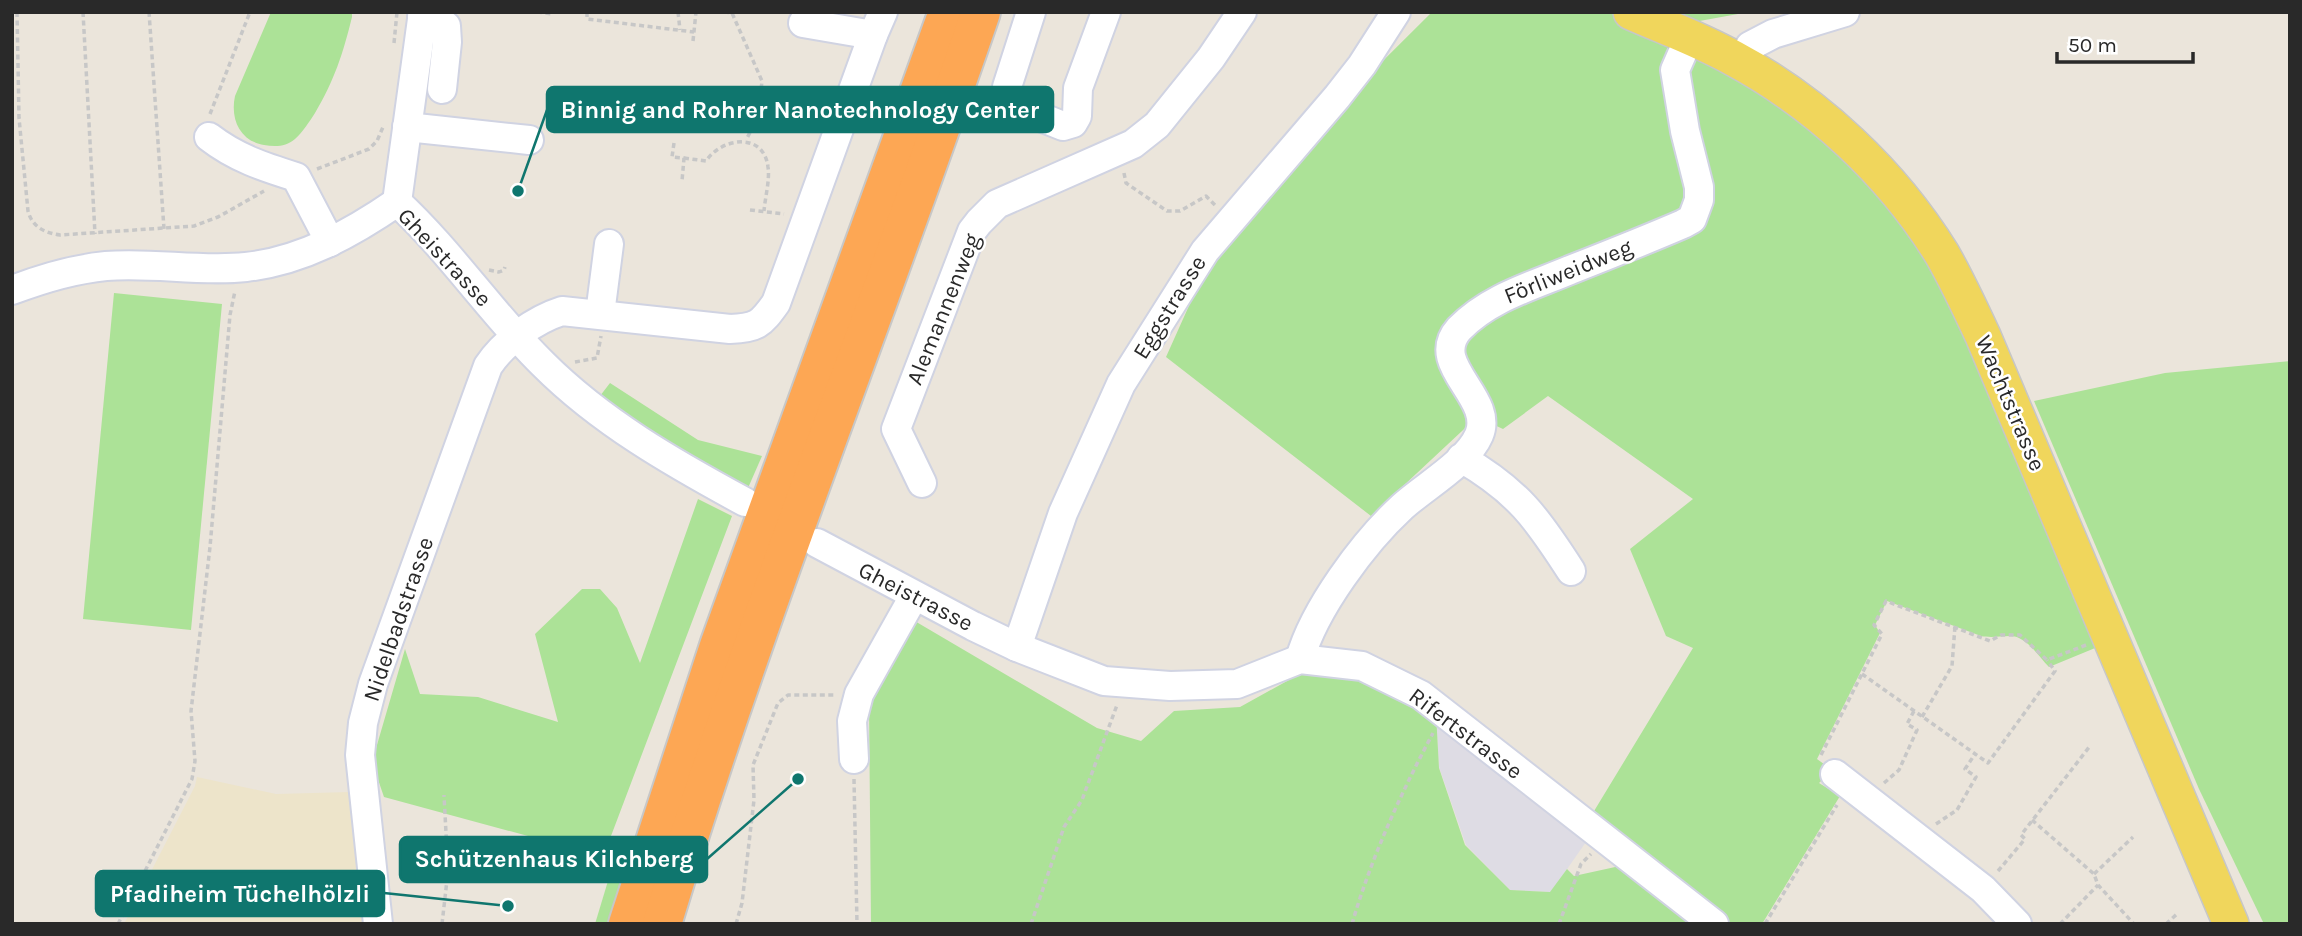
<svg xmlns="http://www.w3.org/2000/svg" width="2302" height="936" font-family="Karla,sans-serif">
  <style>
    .industrial { fill: #dedce4 }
    .education { fill: #ede4ca }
    .green { fill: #ace297 }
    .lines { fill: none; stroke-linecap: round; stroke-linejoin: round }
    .minor-casing { stroke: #d0d3e2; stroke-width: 32 }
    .major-casing { stroke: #c7c7c7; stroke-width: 38 }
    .highway-casing { stroke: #c7c7c7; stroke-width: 42 }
    .path { stroke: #c7c7c7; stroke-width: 3.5; stroke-dasharray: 5 3.5; stroke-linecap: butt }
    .minor { stroke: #fff; stroke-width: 28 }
    .major { stroke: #f0d65c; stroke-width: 35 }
    .highway { stroke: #fda754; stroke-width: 38 }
    .labels { text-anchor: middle; stroke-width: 5; stroke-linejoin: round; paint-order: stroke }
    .street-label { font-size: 23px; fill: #292929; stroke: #fff }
    .leader { fill: none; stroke: #0f766e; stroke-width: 2.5 }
    .callout-dot { fill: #0f766e; stroke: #fff; stroke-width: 2.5 }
    .callout { fill: #0f766e; stroke: #0f766e; stroke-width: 2.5 }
    .callout-label { font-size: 24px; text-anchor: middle; font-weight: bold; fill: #fff }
  </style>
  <rect width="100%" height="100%" fill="#ebe5db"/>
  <polygon class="industrial" points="1436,713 1586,842 1551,892 1510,890 1466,845 1439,767"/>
  <polygon class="education" points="197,777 276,794 350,792 366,924 124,924 195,786"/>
  <g class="green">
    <path d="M271,12h81v5c-9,37 -18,64 -37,96 -6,9 -12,19 -20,26 -9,8 -20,8 -31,6 -24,-4 -34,-26 -29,-49z"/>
    <path d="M1432,12h317l-77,14 27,28 85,47 84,73 68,90 164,382 -51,21c-11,-11 -23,-32 -40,-31 -10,0 -17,2 -28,0l-94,-35 -12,24 5,8 -63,126 15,11 -13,13 21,13 -78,128h-40l-134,-103 105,-173 -27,-12 -36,-87 63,-50 -145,-103 -45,33 -26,-12 -106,99 -205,-159 65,-145z"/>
    <polygon points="114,293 222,304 191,630 83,619"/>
    <polygon points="2290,361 2290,924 2264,924 2199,789 2034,401 2165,373"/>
    <path d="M610,383l88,57 64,16 -14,32c-52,-28 -100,-57 -148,-92z"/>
    <polygon points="698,499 732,516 611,836 528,836 384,797 372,762 405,649 420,694 478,697 558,722 535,634 582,589 600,589 617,608 640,663"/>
    <polygon points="913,620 1097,728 1141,741 1174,711 1240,707 1296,676 1322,670 1358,672 1436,713 1439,768 1465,845 1510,890 1550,892 1567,869 1574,876 1629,864 1706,924 871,924 869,702"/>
    <polygon points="614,861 626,861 608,924 595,924"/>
  </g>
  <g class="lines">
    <defs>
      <g id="minor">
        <polyline points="1031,12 1007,87 1010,99 1018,108 1063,126 1073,123 1077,116 1078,88 1106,12"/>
        <polyline points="422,17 436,18 446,26 447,42 442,89"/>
        <polyline points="803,23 873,35"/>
        <polyline points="1750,46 1773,34 1845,12"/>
        <polyline points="407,127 529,140"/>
        <path d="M209,137c27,21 55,30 87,40l34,65"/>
        <path d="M397,202c54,50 94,111 146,162 58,58 130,99 202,138"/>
        <polyline points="397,202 423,12"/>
        <path d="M12,290c29,-11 63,-21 94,-24 46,-4 94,6 140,1 56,-6 106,-34 151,-65"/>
        <polyline points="600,314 609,244"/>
        <path d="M1461,458c57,33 76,60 110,113"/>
        <polyline points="922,483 896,429 972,231 979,222 997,204 1133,144 1157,125 1211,58 1242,12"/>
        <polyline points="817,543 973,626 1017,647 1104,681 1170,686 1237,684 1300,659 1362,666 1421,695 1714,924"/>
        <polyline points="1017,647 1063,513 1121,384 1205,251 1337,97 1362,65 1396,12"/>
        <path d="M1300,659c14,-50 64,-117 102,-152 23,-21 65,-44 77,-72 16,-38 -52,-70 -20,-106 30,-31 73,-43 111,-59 38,-15 76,-30 113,-46l9,-5 7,-19v-13l-14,-56 -10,-61 14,-32"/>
        <polyline points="854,759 852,721 859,694 914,596"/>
        <polyline points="1835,774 1983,889 2017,924"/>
        <path d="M378,924l-18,-169 3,-32 10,-39 115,-318c16,-24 46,-46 74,-55l168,18c27,-1 31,-5 46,-26l97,-268 10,-23"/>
      </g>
      <path id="major" d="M1631,12c34,15 70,28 102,46 84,45 159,115 209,196 15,26 28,54 41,82l248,588"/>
      <g id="highway">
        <polyline points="628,924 719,646 948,12"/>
        <path d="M662,924c93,-309 215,-607 319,-912"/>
      </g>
    </defs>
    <use href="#minor" class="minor-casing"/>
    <use href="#major" class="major-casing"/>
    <use href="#highway" class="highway-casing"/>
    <g class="path">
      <path d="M17,12l2,106 9,93c4,16 17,22 32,24l134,-9 24,-9 46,-26"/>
      <polyline points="83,12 95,234"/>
      <polyline points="149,12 164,229"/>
      <polyline points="537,12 553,14"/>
      <polyline points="587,12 587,19 694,32"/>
      <polyline points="678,12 680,30"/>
      <polyline points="724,12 732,13 762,81 758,117 746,140"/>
      <polyline points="693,41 696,12"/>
      <polyline points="394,43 397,12"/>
      <polyline points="210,114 250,12"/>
      <polyline points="674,143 672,157 684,158 682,181"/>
      <path d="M684,158l22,3c16,-24 58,-29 62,6 2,13 -3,31 -4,44"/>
      <polyline points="317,169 369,149 377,141 383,127"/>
      <polyline points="1124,173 1126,183 1167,211 1180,211 1206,196 1215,205"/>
      <polyline points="750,210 784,214"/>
      <polyline points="489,270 499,272 504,270 505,267"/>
      <polyline points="575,362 597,358 601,336"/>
      <polyline points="1862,674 1988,763 2055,671 2047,660"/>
      <polyline points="1922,717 1952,666 1955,626"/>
      <polyline points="1821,755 1882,634 1874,625 1886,601 1990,641 2001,635 2020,635 2047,660 2086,645"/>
      <polyline points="854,779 857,924"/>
      <polyline points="1884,783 1899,770 1917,730 1907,724 1914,711"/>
      <polyline points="2032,820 2094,874 2098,885 2134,924"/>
      <polyline points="1936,824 1957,810 1976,777 1965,769 1975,754"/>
      <polyline points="1998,871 2025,839 2021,835 2090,746"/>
      <polyline points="2094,874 2133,837"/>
      <polyline points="118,924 192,779 195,761 191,711 210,547 230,315 235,291"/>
      <polyline points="442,924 448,871 444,795"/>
      <polyline points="736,924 742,903 754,800 753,765 778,703 788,695 836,695"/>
      <polyline points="1031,924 1064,827 1082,800 1117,705"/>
      <path d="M1352,924c19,-66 49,-131 81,-191"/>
      <polyline points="1559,924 1581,864 1591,854"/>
      <polyline points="1765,924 1837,805"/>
      <polyline points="2060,924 2098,885"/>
      <polyline points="2166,924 2177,914"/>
    </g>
    <use href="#minor" class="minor"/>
    <use href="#major" class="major"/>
    <use href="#highway" class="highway"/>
  </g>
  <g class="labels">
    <g class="street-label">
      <text transform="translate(445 257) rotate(47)" y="8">Gheistrasse</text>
      <text transform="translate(1568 271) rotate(-22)" y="8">Förliweidweg</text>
      <text transform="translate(1169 307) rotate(-58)" y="8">Eggstrasse</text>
      <text transform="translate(943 309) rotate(-68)" y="8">Alemannenweg</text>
      <text transform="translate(2011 403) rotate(67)" y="8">Wachtstrasse</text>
      <text transform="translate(916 596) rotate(27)" y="8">Gheistrasse</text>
      <text transform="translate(398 619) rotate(-71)" y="8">Nidelbadstrasse</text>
      <text transform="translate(1466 733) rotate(37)" y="8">Rifertstrasse</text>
    </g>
  </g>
  <path class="leader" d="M518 191L547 110M798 779L707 859M508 906L384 893"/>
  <g class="callout-dot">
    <circle cx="518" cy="191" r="7"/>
    <circle cx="798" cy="779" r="7"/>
    <circle cx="508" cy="906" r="7"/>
  </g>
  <g class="callout">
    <rect x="547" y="87" width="506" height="45" rx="7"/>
    <rect x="400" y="837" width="307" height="45" rx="7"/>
    <rect x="96" y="871" width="288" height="45" rx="7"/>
  </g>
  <g class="callout-label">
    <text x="800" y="118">Binnig and Rohrer Nanotechnology Center</text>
    <text x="554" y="867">Schützenhaus Kilchberg</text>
    <text x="240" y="902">Pfadiheim Tüchelhölzli</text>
  </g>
  <rect width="2302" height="936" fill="none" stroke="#292929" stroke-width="28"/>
  <path d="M2057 52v10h136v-10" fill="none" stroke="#292929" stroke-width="3.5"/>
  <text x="2068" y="52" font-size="21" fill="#292929" stroke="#ffffff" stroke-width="5" paint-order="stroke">50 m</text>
</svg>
